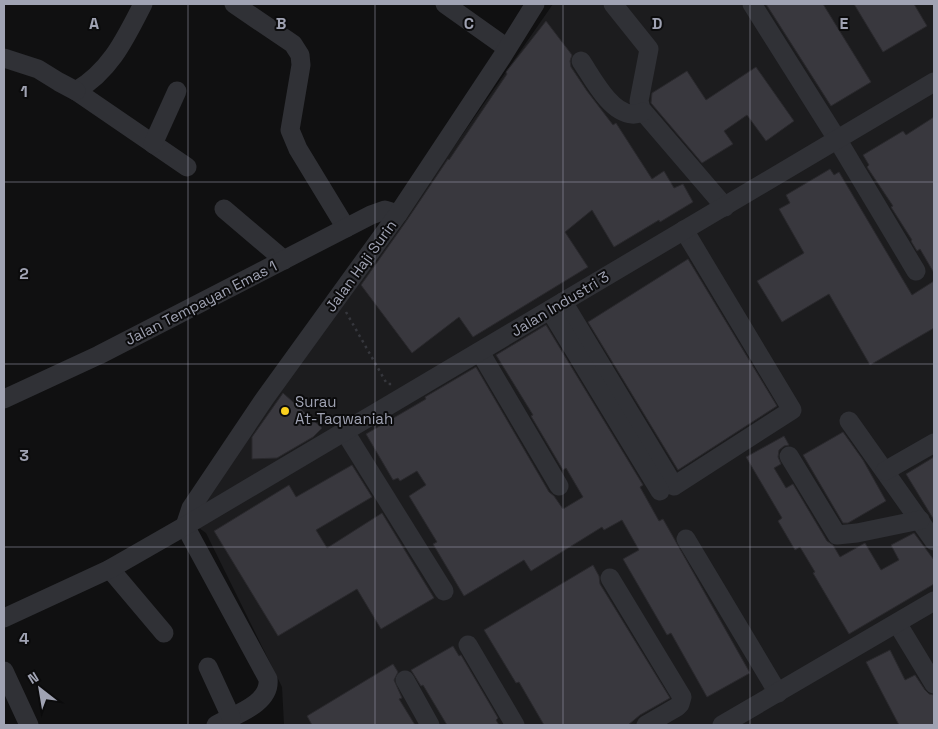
<svg xmlns="http://www.w3.org/2000/svg" width="938" height="729" font-family="'Space Grotesk',sans-serif">
  <style>
    .built { fill: #1c1c1e }
    .building { fill: #39383e; stroke: #2a292d }
    .lines { fill: none; stroke-linecap: round; stroke-linejoin: round }
    .path { stroke: #36373d; stroke-width: 2.5; stroke-dasharray: 2.5 4; stroke-linecap: butt }
    .minor { stroke: #303136; stroke-width: 19 }
    .grid { fill: none; stroke: #a0a3b3; stroke-width: 1; stroke-opacity: 0.55 }
    .poi-dot { fill: #fbd11e; stroke: #0b0b0c; stroke-width: 2 }
    .labels { text-anchor: middle; stroke-width: 4; stroke-linejoin: round; paint-order: stroke }
    .street-label { font-size: 15px; fill: #a0a3b3; stroke: #0b0b0c }
    .poi-label { font-size: 15px; fill: #a0a3b3; stroke: #0b0b0c; text-anchor: start }
    .grid-label { font-size: 16px; text-anchor: middle; font-weight: bold; fill: #a0a3b3; stroke: #0b0b0c; stroke-width: 4; stroke-linejoin: round; paint-order: stroke }
  </style>
  <rect width="100%" height="100%" fill="#101011"/>
  <polygon class="built" points="553,4 934,4 934,725 284,725 282,687 206,533 182,516 410,210"/>
  <g class="building">
    <polygon points="766,4 823,4 871,82 831,106"/>
    <polygon points="854,4 914,4 927,26 883,52"/>
    <polygon points="546,21 572,55 570,61 571,67 587,91 613,125 616,123 652,179 664,171 674,188 683,184 693,202 660,222 659,220 614,247 592,210 565,232 588,267 473,337 459,317 412,353 361,285 407,220 448,159 449,160 507,74 506,72"/>
    <polygon points="756,67 794,121 766,141 747,115 724,131 733,144 702,163 651,103 652,93 687,71 706,100"/>
    <polygon points="934,117 934,273 920,249 917,251 911,241 912,240 891,207 893,206 867,167 869,165 863,155 903,131 906,135"/>
    <polygon points="830,169 834,175 839,172 912,295 934,281 934,328 870,365 829,294 782,322 757,281 804,253 779,209 790,203 786,195"/>
    <polygon points="688,259 777,406 678,470 588,322"/>
    <polygon points="546,325 643,485 640,487 659,521 663,519 750,673 707,697 671,633 667,635 623,559 639,550 622,520 604,530 602,527 531,571 524,560 464,596 433,544 437,542 409,496 426,485 417,471 400,481 398,478 393,480 366,434 426,399 425,397 476,367 549,492 554,496 563,509 583,497 566,468 563,470 531,416 533,415 496,355"/>
    <polygon points="283,393 322,428 313,437 277,458 252,459 252,437"/>
    <polygon points="843,432 863,460 886,501 848,523 843,523 803,455"/>
    <polygon points="784,436 789,445 784,446 779,450 778,457 781,464 774,468 786,488 793,484 827,541 833,545 840,557 865,543 881,570 899,560 891,545 914,533 934,560 934,584 849,634 813,573 815,572 800,547 795,550 778,521 782,518 746,457"/>
    <polygon points="934,457 934,520 906,474"/>
    <polygon points="352,465 372,497 316,530 327,548 382,513 434,598 381,629 357,589 278,636 214,531 289,485 296,497"/>
    <polygon points="593,565 599,576 600,584 670,698 640,715 628,725 544,725 519,682 516,683 484,630"/>
    <polygon points="453,646 459,656 461,655 498,718 496,720 499,725 447,725 423,685 421,686 411,670"/>
    <polygon points="890,650 905,680 915,675 925,690 929,694 934,695 934,725 899,725 866,662"/>
    <polygon points="393,664 398,672 394,680 402,698 399,699 415,725 312,725 307,716"/>
  </g>
  <g class="lines">
    <polyline class="path" points="346,312 387,384 392,384"/>
    <g class="minor">
      <path d="M143,4c-18,35 -32,66 -67,87l111,76"/>
      <polyline points="234,4 293,44 300,55 301,65 299,77 290,130 298,149 346,228"/>
      <polyline points="445,4 507,48"/>
      <polyline points="613,4 649,49 639,101 641,109 725,207"/>
      <polyline points="752,4 837,139 916,271"/>
      <polyline points="4,58 38,69 59,82 76,91"/>
      <path d="M581,61c11,16 29,52 51,53 3,1 8,-1 11,-2"/>
      <polyline points="153,144 177,91"/>
      <polyline points="224,209 284,260"/>
      <polyline points="563,302 674,486 792,410 684,230"/>
      <polyline points="550,310 660,491"/>
      <polyline points="480,352 559,486"/>
      <polyline points="4,399 99,355 371,215 385,210 398,214"/>
      <polyline points="849,421 934,541"/>
      <polyline points="345,432 444,591"/>
      <polyline points="789,456 837,535 857,533 920,520"/>
      <polyline points="885,471 934,443"/>
      <polyline points="185,526 191,508 265,398 398,214 502,57 535,4"/>
      <path d="M185,526l83,153c3,25 -34,36 -52,46"/>
      <polyline points="686,539 778,693"/>
      <polyline points="110,569 164,633"/>
      <polyline points="610,578 682,697 680,704 677,707 646,725"/>
      <polyline points="4,618 110,569 185,526 934,82"/>
      <polyline points="897,623 934,684"/>
      <polyline points="468,645 515,725"/>
      <polyline points="208,667 231,717"/>
      <polyline points="4,671 29,725"/>
      <polyline points="405,680 430,725"/>
      <polyline points="722,725 934,601"/>
    </g>
  </g>
  <path class="grid" d="M188,4v721M375,4v721M563,4v721M750,4v721M4,182h930M4,364h930M4,547h930"/>
  <circle class="poi-dot" cx="285" cy="411" r="5"/>
  <g class="labels">
    <g class="street-label">
      <text transform="translate(361 266) rotate(-54)" y="5">Jalan Haji Surin</text>
      <text transform="translate(201 303) rotate(-27)" y="5">Jalan Tempayan Emas 1</text>
      <text transform="translate(560 304) rotate(-31)" y="5">Jalan Industri 3</text>
    </g>
    <g class="poi-label">
      <text x="295" y="407">Surau<tspan x="295" dy="17">At-Taqwaniah</tspan></text>
    </g>
  </g>
  <g class="grid-label">
    <text x="94" y="29">A</text>
    <text x="281" y="29">B</text>
    <text x="469" y="29">C</text>
    <text x="657" y="29">D</text>
    <text x="844" y="29">E</text>
    <text x="24" y="97">1</text>
    <text x="24" y="279">2</text>
    <text x="24" y="461">3</text>
    <text x="24" y="644">4</text>
  </g>
  <rect width="938" height="729" fill="none" stroke="#a0a3b3" stroke-width="10"/>
  <g transform="translate(40 689) rotate(329)" stroke="#0b0b0c" stroke-width="4" paint-order="stroke">
  <path d="M0-4L9 19L0 12L-9 19Z" fill="#a0a3b3"/>
  <text y="-8" font-size="14" font-weight="bold" text-anchor="middle" fill="#a0a3b3">N</text>
  </g>
</svg>
